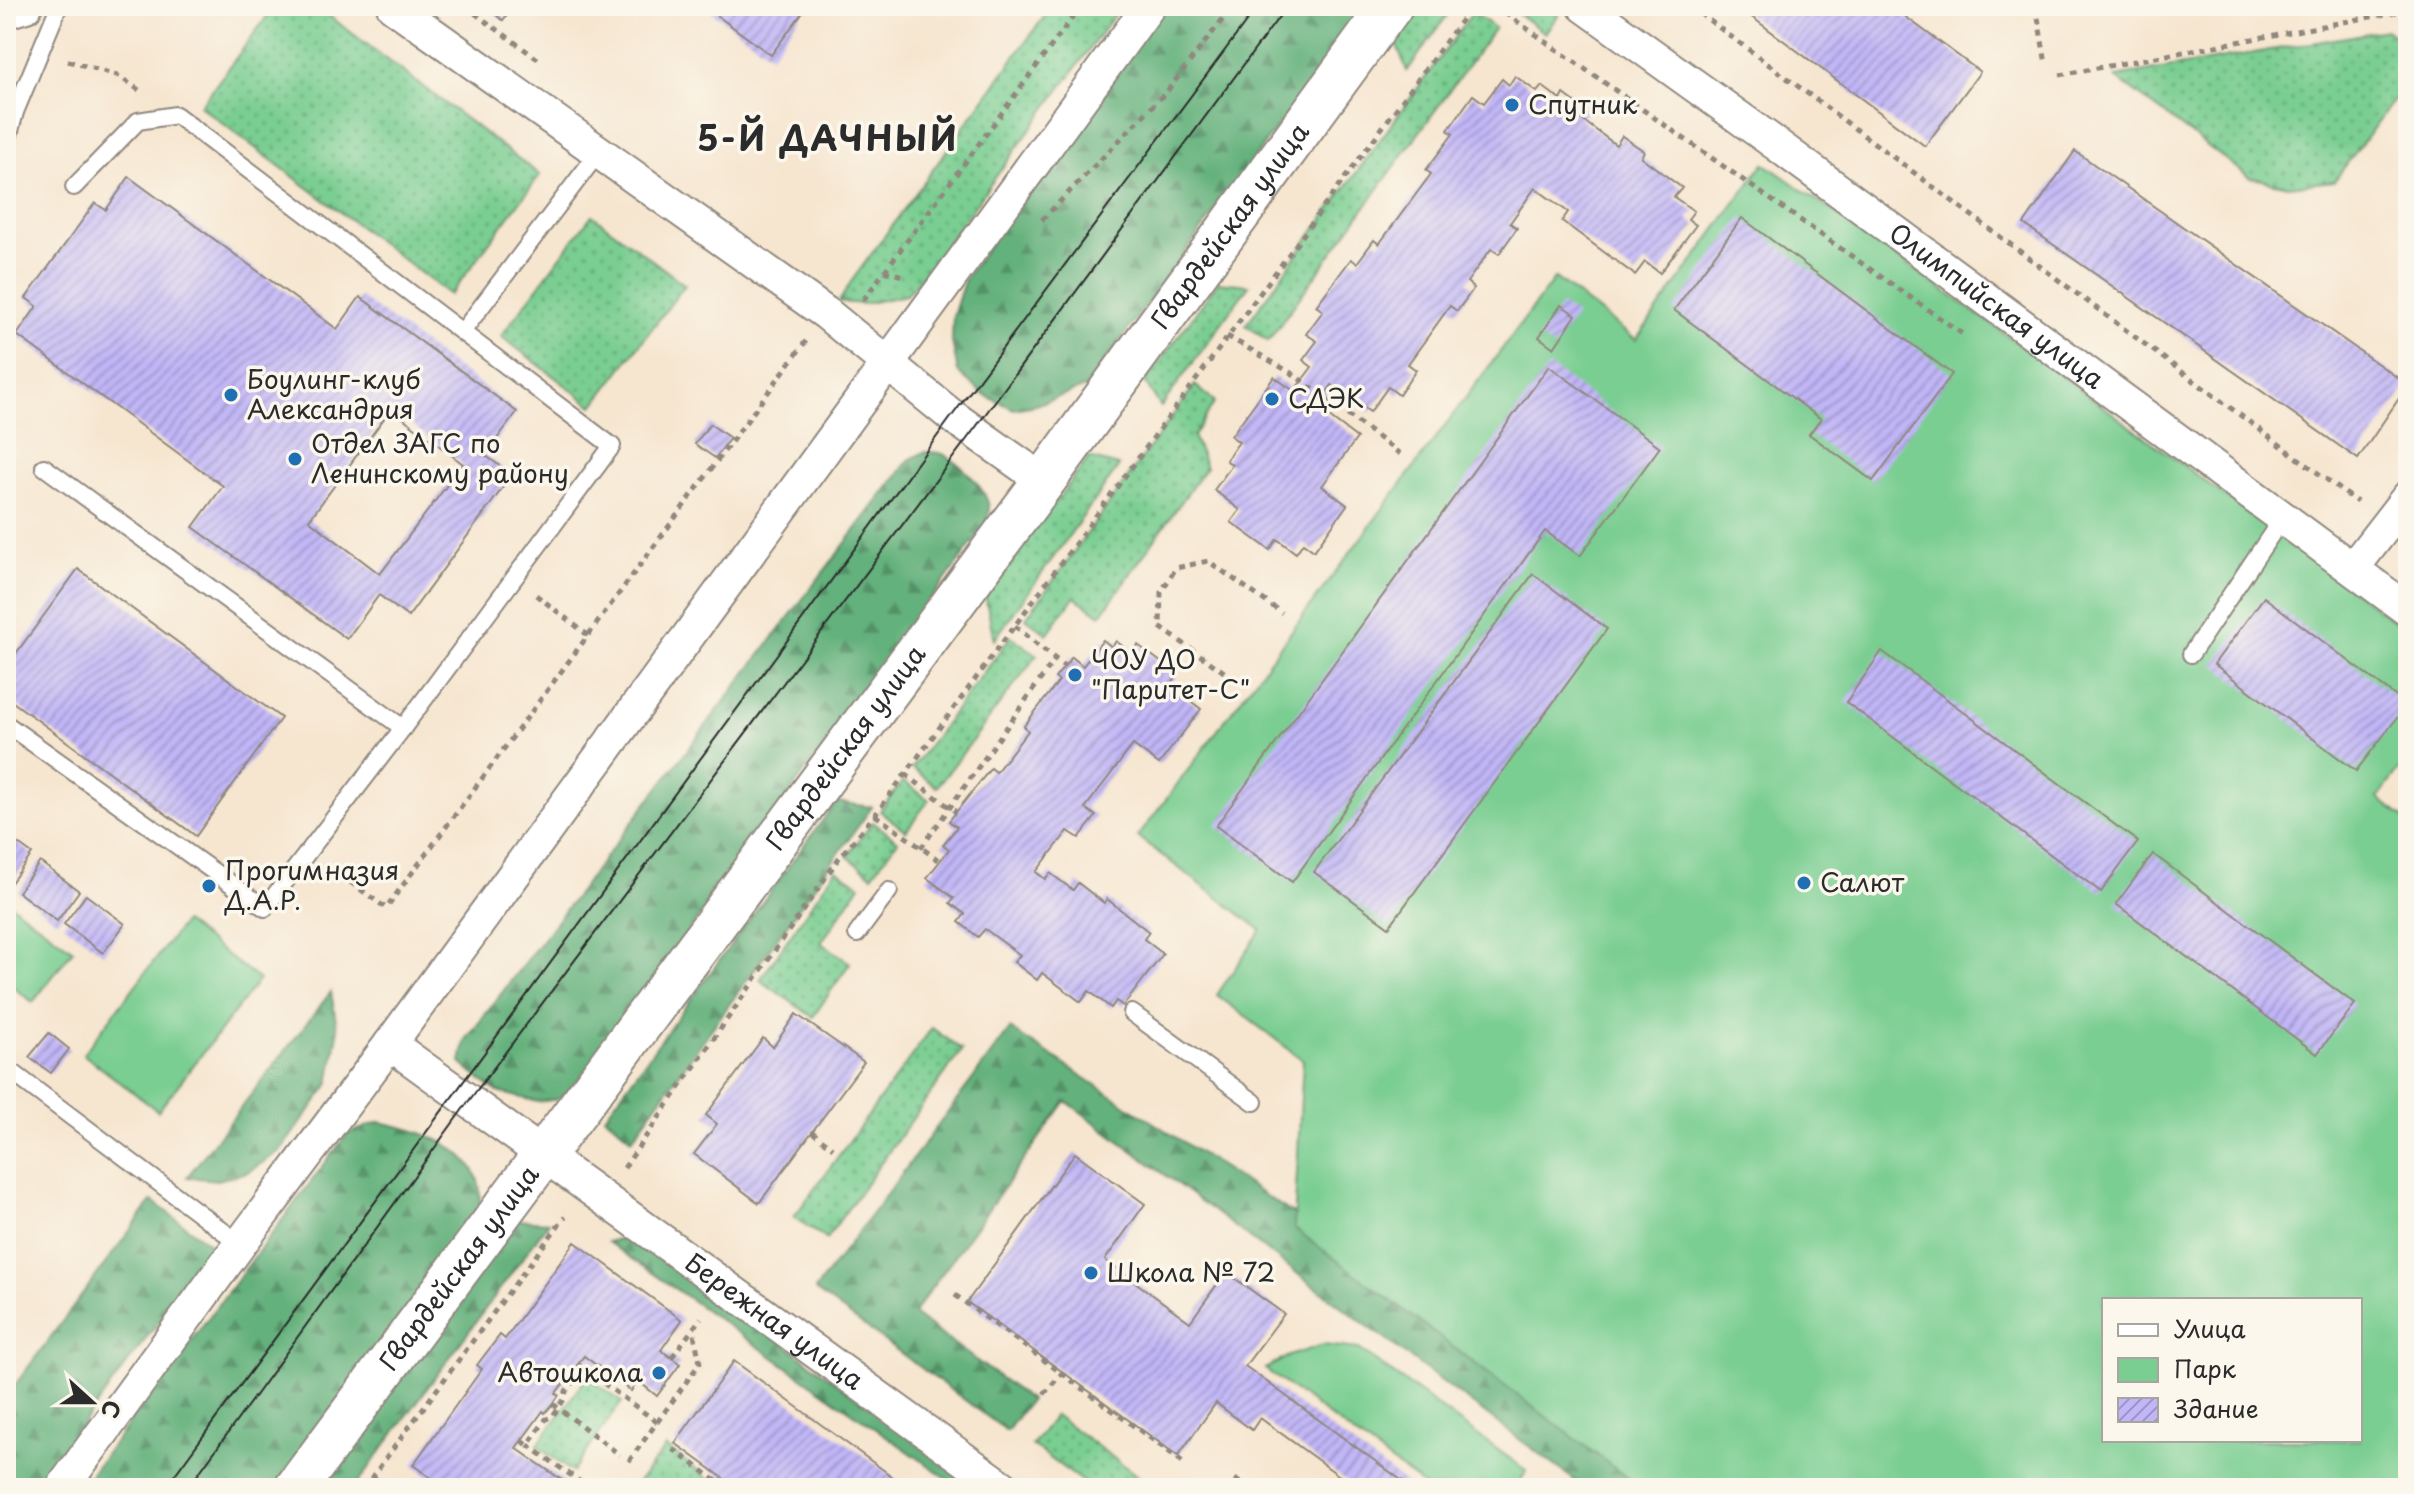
<svg xmlns="http://www.w3.org/2000/svg" width="2414" height="1494" font-family="'Playpen Sans',sans-serif">
  <style>
    .green { fill: url(#green-dots); stroke: #527c5e; stroke-width: 2 }
    .forest { fill: url(#forest-firs); stroke: #476e54; stroke-width: 2 }
    .pitch { fill: #7ace92; stroke: #527c5e; stroke-width: 2; fill-rule: evenodd }
    .building { fill: url(#building-hatch); fill-rule: evenodd }
    .lines { fill: none; stroke-linecap: round; stroke-linejoin: round }
    .service-casing { stroke: #90887e; stroke-width: 20 }
    .minor-casing { stroke: #90887e; stroke-width: 36 }
    .tertiary-casing { stroke: #90887e; stroke-width: 46 }
    .path { stroke: #90887e; stroke-width: 5; stroke-dasharray: 6 6; stroke-linecap: butt }
    .service { stroke: #fff; stroke-width: 16 }
    .minor { stroke: #fff; stroke-width: 32 }
    .tertiary { stroke: #fff; stroke-width: 42 }
    .tram { stroke: #2b2b2b; stroke-width: 2 }
    .poi-dot { fill: #1f6fb2; stroke: #fbf7ec; stroke-width: 3 }
    .labels { text-anchor: middle; stroke-width: 7; stroke-linejoin: round; paint-order: stroke }
    .poi-label { font-size: 26px; fill: #2b2b2b; stroke: #fbf7ec; text-anchor: start }
    .street-label { font-size: 26px; fill: #2b2b2b; stroke: #fbf7ec }
    .district-label { font-size: 34px; font-weight: bold; letter-spacing: 2px; fill: #2b2b2b; stroke: #fbf7ec }
  </style>
  <defs>
    <pattern id="green-dots" width="8" height="8" patternUnits="userSpaceOnUse" patternTransform="scale(2)"><rect width="8" height="8" fill="#7ace92"/><path d="M2 2h.1M6 6h.1" fill="none" stroke="#64a777" stroke-width="1.8" stroke-linecap="round"/></pattern>
    <pattern id="forest-firs" width="22" height="20" patternUnits="userSpaceOnUse" patternTransform="scale(2)"><rect width="22" height="20" fill="#63b17c"/><path d="M5 1l3.5 6h-7zM16 11l3.5 6h-7z" fill="#529066"/></pattern>
    <pattern id="building-hatch" width="6" height="6" patternUnits="userSpaceOnUse" patternTransform="scale(2)"><rect width="6" height="6" fill="#c1b6f7"/><path d="M-1 1l2-2M0 6l6-6M5 7l2-2" fill="none" stroke="#9d94c8"/></pattern>
  </defs>
  <rect width="100%" height="100%" fill="#fbf7ec"/>
  <filter id="ink" filterUnits="userSpaceOnUse"><feTurbulence type="fractalNoise" baseFrequency=".0125" numOctaves="2"/><feDisplacementMap in="SourceGraphic" scale="16" xChannelSelector="R" yChannelSelector="G"/><feConvolveMatrix kernelMatrix="1 2 1 2 8 2 1 2 1" color-interpolation-filters="sRGB"/></filter>
  <filter id="wash" filterUnits="userSpaceOnUse"><feTurbulence type="fractalNoise" baseFrequency=".006" numOctaves="4" result="noise"/><feDisplacementMap in="SourceGraphic" scale="32" xChannelSelector="R" yChannelSelector="G"/><feGaussianBlur stdDeviation="1.8" result="paint"/><feColorMatrix in="noise" values="0 0 0 0 0 0 0 0 0 0 0 0 0 0 0 0 0 1.4 0 .05"/><feComposite in="paint" operator="in"/></filter>
  <g filter="url(#wash)">
    <rect width="100%" height="100%" fill="#f6e6d0"/>
    <g class="green">
      <polygon points="275,6 316,6 540,175 450,295 200,106"/>
      <polygon points="1052,6 1121,6 926,272 906,295 863,304 839,302 851,282"/>
      <polygon points="1421,6 1454,6 1407,71 1395,40"/>
      <polygon points="1507,6 1548,6 1559,14 1545,33"/>
      <polygon points="1473,12 1495,28 1268,341 1246,325"/>
      <polygon points="2386,30 2408,46 2408,81 2334,181 2288,186 2249,177 2115,77"/>
      <polygon points="592,215 685,285 593,406 501,336"/>
      <polygon points="1218,282 1249,285 1161,407 1145,382"/>
      <polygon points="1195,385 1215,402 1193,436 1206,467 1101,615 1074,597 1047,634 1026,618"/>
      <polygon points="1089,458 1119,466 994,640 985,595"/>
      <polygon points="1011,636 1037,655 937,787 912,768"/>
      <polygon points="903,781 929,800 906,831 880,811"/>
      <polygon points="873,822 898,841 872,875 847,856"/>
      <polygon points="836,869 860,885 821,943 850,963 813,1017 760,980"/>
      <polygon points="932,1028 962,1050 826,1239 794,1217"/>
      <polygon points="587,1377 622,1402 572,1472 537,1446"/>
      <polygon points="1055,1415 1154,1488 1091,1488 1032,1445"/>
      <polygon points="666,1447 721,1488 633,1488"/>
    </g>
    <g class="forest">
      <polygon points="1164,6 1366,6 1086,387 1036,405 1014,409 984,395 958,372 952,342 953,316 965,278"/>
      <path d="M924,452c6,0 14,0 19,2 17,9 44,35 46,54 1,10 -8,22 -13,30l-401,548 -17,13 -20,3 -40,-10 -19,-13 -18,-16 4,-22 444,-581z"/>
      <polygon points="836,802 872,807 632,1139 605,1116"/>
      <polygon points="1305,885 1705,1488 1585,1488 1066,1101 913,1314 1030,1400 1007,1431 815,1290 1010,1029 1295,1215 1314,1057"/>
      <polygon points="331,992 338,1033 329,1084 280,1151 248,1172 217,1180 187,1177"/>
      <path d="M379,1122c47,9 114,30 99,90l-204,276h-194l267,-354z"/>
      <polygon points="152,1201 214,1247 35,1488 8,1488 6,1486 6,1397"/>
      <polygon points="516,1220 549,1222 354,1488 317,1488"/>
      <polygon points="635,1233 962,1476 961,1488 608,1242"/>
    </g>
    <g class="pitch">
      <path d="M1764,163l233,165 411,303v127l-30,40 30,23v667h-767l-347,-260 9,-168 -86,-65 44,-65 -123,-93 417,-559 81,62zM2104,1300h256v140h-256z"/>
      <polygon points="6,901 73,950 33,1002 6,982"/>
      <polygon points="184,922 259,980 158,1111 83,1054"/>
      <polygon points="1323,1345 1359,1349 1527,1471 1515,1488 1427,1488 1265,1369 1289,1356"/>
    </g>
    <g id="blocks">
      <g class="building">
        <polygon points="484,6 514,6 503,20"/>
        <polygon points="704,6 807,6 771,55"/>
        <polygon points="1737,6 1891,6 1980,72 1925,146"/>
        <polygon points="1515,76 1537,92 1542,86 1561,100 1564,94 1587,111 1581,119 1616,145 1622,136 1644,151 1641,157 1682,188 1674,197 1694,211 1688,219 1696,225 1660,273 1645,262 1635,275 1562,221 1568,212 1535,188 1510,223 1517,228 1499,254 1491,249 1467,282 1474,288 1457,311 1450,306 1408,364 1416,370 1399,395 1388,387 1370,412 1332,385 1316,407 1357,438 1322,486 1347,505 1314,551 1303,543 1296,553 1277,539 1270,550 1231,522 1240,510 1214,490 1232,465 1226,460 1239,442 1231,436 1274,377 1294,391 1312,367 1303,360 1317,341 1306,334 1323,311 1316,306 1351,259 1357,263 1374,240 1379,244 1431,174 1426,170 1453,134 1448,130 1473,95 1484,103 1502,79 1509,85"/>
        <polygon points="2075,151 2408,385 2358,459 2024,224"/>
        <path d="M129,177l208,152 23,-32 157,115 -32,43 27,20 -104,142 -29,-22 -32,44 -154,-112 30,-41 -206,-151 20,-29 -11,-8 69,-95 11,7zM391,409l72,55 -83,110 -71,-54z"/>
        <polygon points="1742,218 1952,374 1873,481 1809,434 1821,419 1674,310"/>
        <polygon points="1561,305 1576,315 1554,348 1539,337"/>
        <polygon points="1549,366 1660,447 1580,556 1545,531 1292,882 1216,826"/>
        <polygon points="710,424 730,438 715,458 695,444"/>
        <polygon points="78,569 281,718 196,836 6,697 6,667"/>
        <polygon points="1533,574 1607,629 1389,927 1314,872"/>
        <polygon points="2264,597 2407,705 2356,771 2214,664"/>
        <polygon points="1103,640 1112,647 1116,641 1131,653 1138,645 1178,675 1170,685 1201,709 1159,764 1133,745 1085,808 1096,816 1079,838 1068,831 1036,872 1045,879 1050,873 1073,890 1078,883 1104,903 1107,899 1149,932 1144,939 1163,954 1123,1006 1116,1001 1111,1008 1089,991 1081,1002 1042,973 1037,980 1014,962 1020,955 985,929 978,937 959,922 965,914 950,903 954,898 927,878 949,849 943,845 957,827 949,821 991,768 996,772 1028,731 1024,726 1059,681 1055,678 1072,657 1083,666"/>
        <polygon points="1882,651 2138,842 2101,892 1846,702"/>
        <polygon points="6,835 32,854 10,884 6,881"/>
        <polygon points="2153,854 2355,1004 2317,1054 2116,904"/>
        <polygon points="40,862 79,891 57,921 18,892"/>
        <polygon points="86,895 125,924 103,953 64,924"/>
        <polygon points="796,1014 864,1062 759,1203 694,1154 717,1124 706,1115 763,1038 773,1047"/>
        <polygon points="49,1033 69,1049 51,1073 29,1057"/>
        <polygon points="1075,1153 1145,1204 1105,1260 1190,1322 1226,1272 1284,1314 1245,1366 1412,1488 1356,1488 1260,1418 1252,1430 1216,1403 1178,1456 967,1302"/>
        <polygon points="575,1242 682,1320 661,1350 680,1364 657,1396 638,1381 631,1391 584,1356 556,1393 559,1395 553,1404 545,1413 543,1411 516,1448 566,1483 562,1488 445,1488 413,1465 482,1369 477,1365 500,1335 505,1339"/>
        <polygon points="734,1361 908,1488 737,1488 675,1443"/>
      </g>
    </g>
  </g>
  <g filter="url(#ink)">
    <use href="#blocks" fill-opacity="0" stroke="#90887e" stroke-width="2"/>
    <g class="lines">
      <defs>
        <g id="service">
          <polyline points="6,88 15,112"/>
          <polyline points="6,146 15,112 59,6"/>
          <polyline points="462,332 598,153"/>
          <polyline points="44,467 403,728"/>
          <polyline points="2191,654 2283,517"/>
          <polyline points="6,724 265,908 403,728 612,446 176,115 138,121 74,187"/>
          <polyline points="857,934 889,891"/>
          <polyline points="1132,1013 1254,1102"/>
          <polyline points="6,1063 8,1069 240,1244"/>
        </g>
        <g id="minor">
          <polyline points="393,6 827,314 952,416 1044,481"/>
          <path id="s1" d="M1584,6l192,138 632,466"/>
          <polyline points="6,12 26,6"/>
          <polyline points="2353,568 2408,497"/>
          <path id="s2" d="M390,1044l614,444"/>
          <polyline points="62,1488 240,1244 390,1044 1149,6"/>
        </g>
        <g id="tertiary">
          <path id="s3" d="M296,1488l748,-1007 347,-475"/>
        </g>
      </defs>
      <use href="#service" class="service-casing"/>
      <use href="#minor" class="minor-casing"/>
      <use href="#tertiary" class="tertiary-casing"/>
      <g class="path">
        <polyline points="465,6 539,60"/>
        <polyline points="1495,6 1964,335"/>
        <polyline points="1690,6 2357,502"/>
        <polyline points="2036,6 2046,64"/>
        <polyline points="68,61 117,75 139,90"/>
        <polyline points="2060,75 2408,10"/>
        <polyline points="1042,220 1168,90 1233,6"/>
        <polyline points="884,271 907,277"/>
        <polyline points="863,298 864,299 1081,6"/>
        <polyline points="1227,336 1293,374 1400,454"/>
        <polyline points="536,595 589,636"/>
        <polyline points="1015,626 1064,666"/>
        <polyline points="1234,679 1160,627 1161,592 1176,568 1208,561 1282,613"/>
        <polyline points="905,774 956,812"/>
        <polyline points="875,815 940,861"/>
        <polyline points="921,848 1055,659"/>
        <polyline points="331,868 386,908 806,341"/>
        <polyline points="812,1132 833,1148"/>
        <polyline points="624,1168 839,858 875,815 1472,6"/>
        <polyline points="955,1295 1187,1465"/>
        <polyline points="672,1357 701,1318"/>
        <polyline points="584,1369 657,1422"/>
        <polyline points="1044,1394 1062,1373 1061,1372"/>
        <polyline points="553,1404 620,1455"/>
        <polyline points="522,1441 528,1445 546,1419 552,1417 565,1398 566,1391 584,1369 578,1364"/>
        <polyline points="528,1445 582,1483 579,1488"/>
        <polyline points="673,1449 726,1488"/>
        <polyline points="629,1461 700,1363 693,1329"/>
        <polyline points="372,1476 388,1488"/>
        <polyline points="1235,1479 1246,1488"/>
        <polyline points="364,1488 563,1219 566,1217"/>
      </g>
      <use href="#service" class="service"/>
      <use href="#minor" class="minor"/>
      <use href="#tertiary" class="tertiary"/>
      <g class="tram">
        <polyline points="165,1488 952,416 1258,6"/>
        <polyline points="188,1488 468,1102 973,431 1287,6"/>
      </g>
    </g>
  </g>
  <g class="poi-dot">
    <circle cx="1512" cy="105" r="8"/>
    <circle cx="231" cy="395" r="8"/>
    <circle cx="1272" cy="399" r="8"/>
    <circle cx="295" cy="459" r="8"/>
    <circle cx="1075" cy="675" r="8"/>
    <circle cx="1804" cy="883" r="8"/>
    <circle cx="209" cy="886" r="8"/>
    <circle cx="1091" cy="1273" r="8"/>
    <circle cx="659" cy="1373" r="8"/>
  </g>
  <g class="labels">
    <g class="poi-label">
      <text x="1528" y="114">Спутник</text>
      <text x="247" y="389">Боулинг-клуб<tspan x="247" dy="30">Александрия</tspan></text>
      <text x="1288" y="408">СДЭК</text>
      <text x="311" y="453">Отдел ЗАГС по<tspan x="311" dy="30">Ленинскому району</tspan></text>
      <text x="1091" y="669">ЧОУ ДО<tspan x="1091" dy="30">"Паритет-С"</tspan></text>
      <text x="225" y="880">Прогимназия<tspan x="225" dy="30">Д.А.Р.</tspan></text>
      <text x="1820" y="892">Салют</text>
      <text x="1107" y="1282">Школа № 72</text>
      <text x="643" y="1382" text-anchor="end">Автошкола</text>
    </g>
    <g class="street-label">
      <text dy="9" stroke="none"><textPath href="#s3" startOffset="1570">Гвардейская улица</textPath></text>
      <text dy="9" stroke="none"><textPath href="#s1" startOffset="510">Олимпийская улица</textPath></text>
      <text dy="9" stroke="none"><textPath href="#s3" startOffset="922">Гвардейская улица</textPath></text>
      <text dy="9" stroke="none"><textPath href="#s3" startOffset="274">Гвардейская улица</textPath></text>
      <text dy="9" stroke="none"><textPath href="#s2" startOffset="474">Бережная улица</textPath></text>
    </g>
    <g class="district-label">
      <text x="828" y="151">5-Й ДАЧНЫЙ</text>
    </g>
  </g>
  <rect width="2414" height="1494" fill="none" stroke="#fbf7ec" stroke-width="32"/>
  <rect x="2102" y="1298" width="260" height="144" fill="#fbf7ec" stroke="#a8a59f" stroke-width="2"/>
  <rect x="2118" y="1324" width="40" height="12" fill="#ffffff" stroke="#a8a59f" stroke-width="2"/>
  <text x="2174" y="1338" font-size="24" fill="#2b2b2b">Улица</text>
  <rect x="2118" y="1358" width="40" height="24" fill="#7ace92" stroke="#a8a59f" stroke-width="2"/>
  <text x="2174" y="1378" font-size="24" fill="#2b2b2b">Парк</text>
  <rect x="2118" y="1398" width="40" height="24" fill="url(#building-hatch)" stroke="#a8a59f" stroke-width="2"/>
  <text x="2174" y="1418" font-size="24" fill="#2b2b2b">Здание</text>
  <g transform="translate(92 1402) rotate(111)" stroke="#fbf7ec" stroke-width="6" paint-order="stroke">
  <path d="M0-6L14 30L0 20L-14 30Z" fill="#2b2b2b"/>
  <text y="-12" font-size="22" font-weight="bold" text-anchor="middle" fill="#2b2b2b">С</text>
  </g>
</svg>
